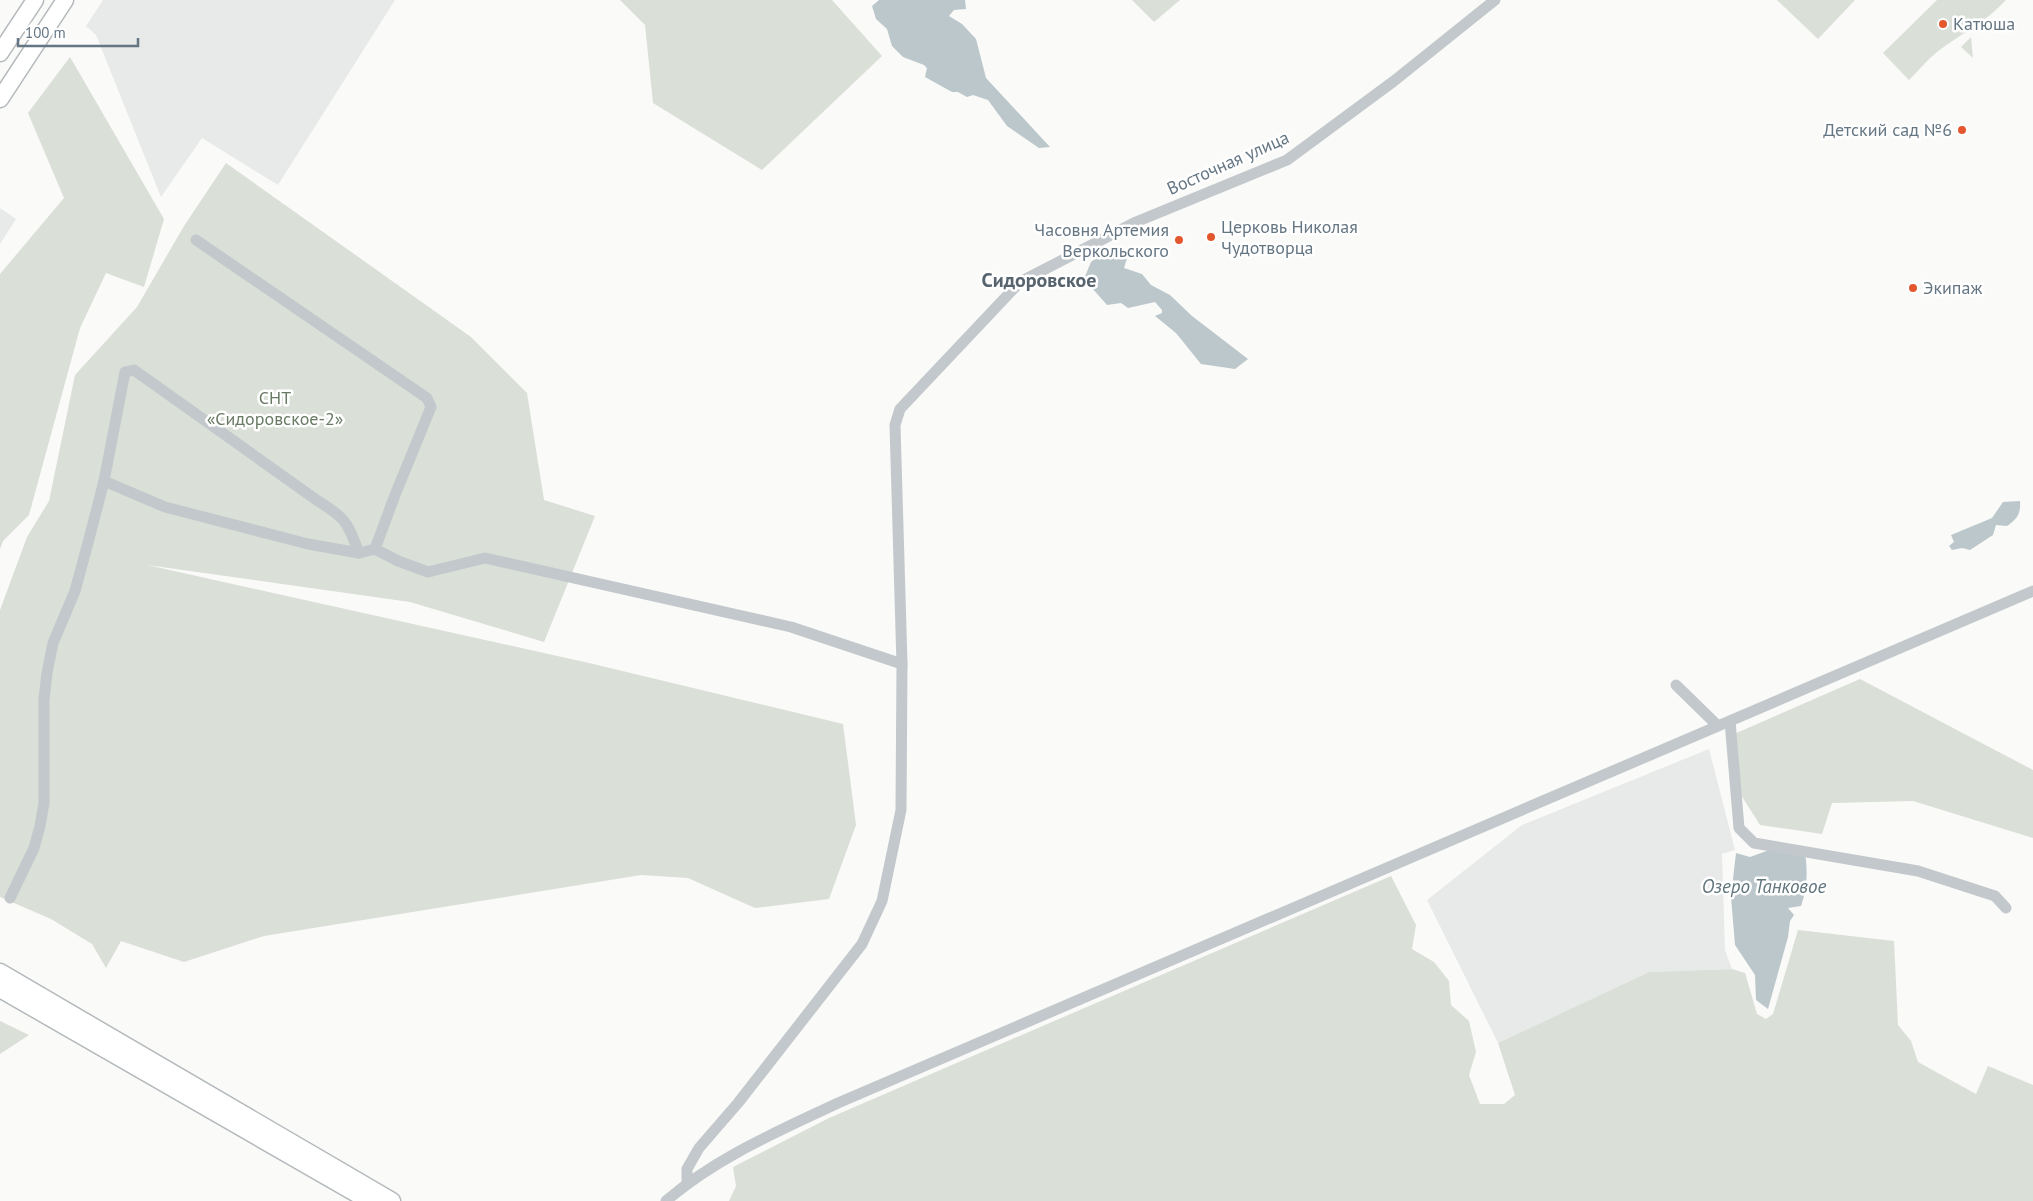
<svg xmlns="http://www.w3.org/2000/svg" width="2033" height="1201" font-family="'PT Sans',sans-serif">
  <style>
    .built { fill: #e8e9e9 }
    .green { fill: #dadfd7 }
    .water { fill: #bbc7cb }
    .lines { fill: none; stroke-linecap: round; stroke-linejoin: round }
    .highway-casing { stroke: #b4b9bd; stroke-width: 19 }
    .minor { stroke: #c3c8cc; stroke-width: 11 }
    .highway { stroke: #fff; stroke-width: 16 }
    .poi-dot { fill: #e4572e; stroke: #fff; stroke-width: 2 }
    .labels { text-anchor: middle; stroke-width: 5; stroke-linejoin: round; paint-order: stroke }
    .poi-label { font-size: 18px; fill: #657683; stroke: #fff; text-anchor: start }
    .street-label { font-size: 18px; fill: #657683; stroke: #fff }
    .park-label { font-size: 18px; fill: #687a64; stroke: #fff }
    .water-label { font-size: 19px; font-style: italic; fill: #60757c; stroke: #fff }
    .quarter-label { font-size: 20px; font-weight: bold; fill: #57646e; stroke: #fff }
  </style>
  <rect width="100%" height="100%" fill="#fafaf8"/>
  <g class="built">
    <polygon points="103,0 395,0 278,185 202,138 161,197 96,35 86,26"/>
    <polygon points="0,208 16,219 0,244"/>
    <polygon points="1709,749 1735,850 1722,854 1725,950 1732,969 1649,972 1498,1043 1427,900 1522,825"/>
  </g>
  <g class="green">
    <polygon points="620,0 832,0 882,56 762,170 653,103 645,25"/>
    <polygon points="1132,0 1180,0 1154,22"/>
    <polygon points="1777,0 1855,0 1818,39"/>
    <path d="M1937,0h69c-20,22 -46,34 -69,52 -10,8 -19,19 -28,28l-26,-27z"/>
    <polygon points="1971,37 1973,58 1961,47"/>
    <polygon points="70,57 164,219 144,287 106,273 80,328 29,515 3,541 0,549 0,274 64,198 28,113"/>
    <polygon points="226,163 471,337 527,393 544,500 595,516 544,642 410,602 147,565 589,663 843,724 856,825 829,899 755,908 688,878 641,875 264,936 184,962 121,941 106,968 92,944 51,919 0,897 0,610 27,537 49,501 75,375 137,307 184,226"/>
    <polygon points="1860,679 2033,770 2033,838 1913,801 1832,803 1822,834 1760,825 1739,792 1734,734"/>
    <polygon points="1391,876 1416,925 1412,949 1434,962 1449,981 1451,1005 1469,1021 1476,1052 1469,1075 1480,1104 1504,1104 1515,1095 1498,1043 1649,972 1732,969 1745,973 1757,1014 1766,1019 1773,1014 1798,930 1894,941 1898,1025 1911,1041 1918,1062 1976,1094 1988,1066 2033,1085 2033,1201 729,1201 736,1186 733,1167 829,1118"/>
    <polygon points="0,1021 29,1035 0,1054"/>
  </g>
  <g class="water">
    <polygon points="879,0 965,0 966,9 954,10 949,16 962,24 976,39 986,78 1050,147 1039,148 1007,126 988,100 973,95 967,97 958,92 952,92 925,77 927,68 924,65 903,57 892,46 887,29 876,19 872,6"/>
    <polygon points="1105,251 1128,255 1124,268 1142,274 1151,285 1170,295 1192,316 1248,359 1235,369 1201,364 1176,333 1155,316 1162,313 1162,310 1155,302 1128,308 1121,303 1107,305 1084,279 1091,262"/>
    <path d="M2020,501c1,13 -3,18 -13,25l-11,-1 -3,10 -23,15 -8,-2 -10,2 -3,-4 5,-4 -3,-7 41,-17 11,-16z"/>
    <path d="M1772,849l33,5c3,17 2,36 -4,52l-13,2 6,7 -4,6 -2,16 -20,72 -12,-9 -1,-25 -20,-30 -4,-48 5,-44 14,4z"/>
  </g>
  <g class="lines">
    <defs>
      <g id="highway">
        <polyline points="0,53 35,0"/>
        <polyline points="0,99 65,0"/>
        <polyline points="0,972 392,1201"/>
        <polyline points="0,989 369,1201"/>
      </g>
    </defs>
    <use href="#highway" class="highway-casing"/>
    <g class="minor">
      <polyline points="196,240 427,398 431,407 395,495 375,549"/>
      <polyline points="104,481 165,507 308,544 359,553 375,549 398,561 428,572 485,558 791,627 902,664"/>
      <polyline points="1676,685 1718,726"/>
      <polyline points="1730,721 1739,828 1754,843 1918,871 1995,896 2006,908"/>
      <path d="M10,898l24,-50 6,-22 4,-23v-104l3,-26 6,-30 22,-52 14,-52 15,-58 21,-109 9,-2 184,131c29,18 29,21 41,52"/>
      <polyline points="687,1183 687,1169 699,1148 738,1103 862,944 882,901 901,810 902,664 895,425 900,409 1020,282 1136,222 1287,160 1394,81 1495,0"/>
      <path d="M666,1201c51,-44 111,-69 172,-98l1195,-512"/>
    </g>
    <use href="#highway" class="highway"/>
  </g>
  <g class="poi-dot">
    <circle cx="1943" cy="24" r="5"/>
    <circle cx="1962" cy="130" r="5"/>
    <circle cx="1211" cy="237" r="5"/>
    <circle cx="1179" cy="240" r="5"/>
    <circle cx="1913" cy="288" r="5"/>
  </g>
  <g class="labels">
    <g class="poi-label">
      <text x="1953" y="30">Катюша</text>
      <text x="1952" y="136" text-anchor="end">Детский сад №6</text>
      <text x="1221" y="233">Церковь Николая<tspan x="1221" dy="21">Чудотворца</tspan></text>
      <text x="1169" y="236" text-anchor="end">Часовня Артемия<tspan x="1169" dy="21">Веркольского</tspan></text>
      <text x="1923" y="294">Экипаж</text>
    </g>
    <g class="street-label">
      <text transform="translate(1228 163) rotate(-24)" y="6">Восточная улица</text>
    </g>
    <g class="park-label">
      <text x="275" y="404">СНТ<tspan x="275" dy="21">«Сидоровское-2»</tspan></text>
    </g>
    <g class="water-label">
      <text x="1764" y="893">Озеро Танковое</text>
    </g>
    <g class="quarter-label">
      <text x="1039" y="287">Сидоровское</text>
    </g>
  </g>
  <path d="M18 38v8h120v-8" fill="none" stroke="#657683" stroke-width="2.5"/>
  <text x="25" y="38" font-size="15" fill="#657683" stroke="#ffffff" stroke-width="4" paint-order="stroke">100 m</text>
</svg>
